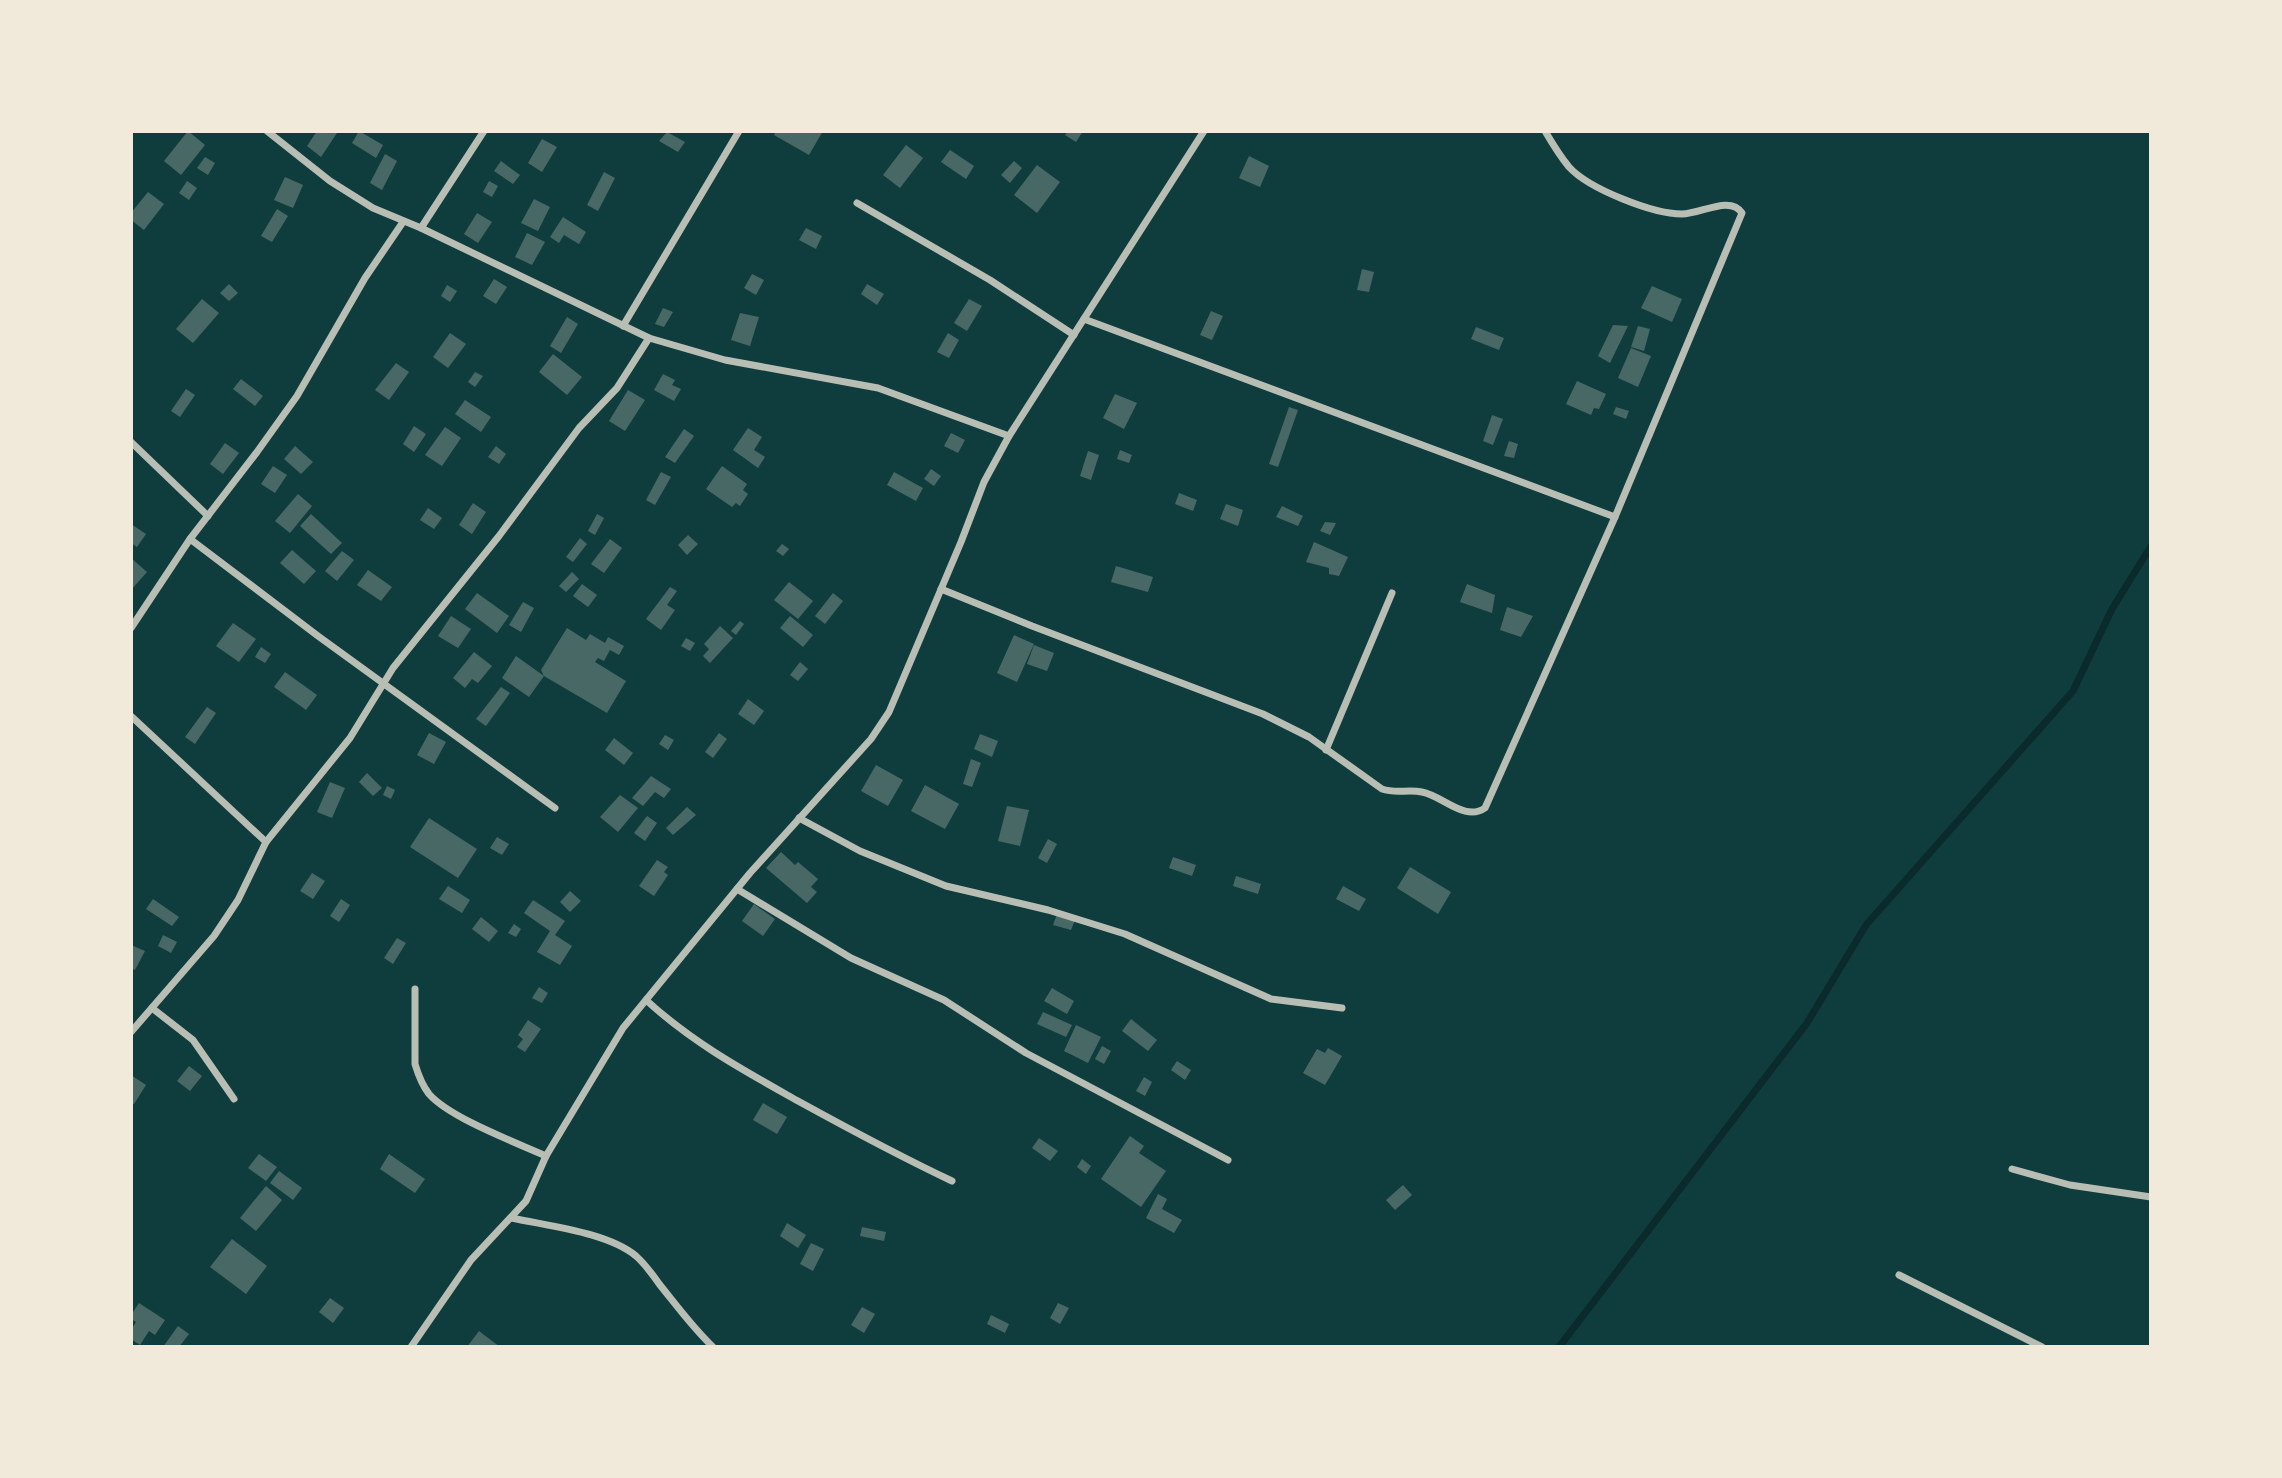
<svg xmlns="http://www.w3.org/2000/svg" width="2282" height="1478" font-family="'Fira Sans',sans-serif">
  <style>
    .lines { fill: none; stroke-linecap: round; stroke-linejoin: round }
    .stream { stroke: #0a2a2b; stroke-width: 7 }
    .building { fill: #486865 }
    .minor { stroke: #b8beb3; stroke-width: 7 }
  </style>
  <rect width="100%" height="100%" fill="#0f3d3e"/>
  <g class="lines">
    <polyline class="stream" points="1559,1347 1807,1023 1866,925 2073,691 2112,609 2151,546"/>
  </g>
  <g class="building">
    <polygon points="188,131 205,145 181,175 164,161"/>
    <polygon points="317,131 337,133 321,157 307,146"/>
    <polygon points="359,131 383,145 376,158 352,143"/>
    <polygon points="776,131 823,131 809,155 774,135"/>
    <polygon points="1068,131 1083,131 1076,142 1065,135"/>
    <polygon points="667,132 685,142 678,152 659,141"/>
    <polygon points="542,139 557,147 542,172 528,163"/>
    <polygon points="906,145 923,158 900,188 883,175"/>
    <polygon points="950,150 974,166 966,179 941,162"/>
    <polygon points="385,154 397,161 382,190 370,183"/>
    <polygon points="1249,156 1269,166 1260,187 1239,178"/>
    <polygon points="205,157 215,163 208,175 197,168"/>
    <polygon points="501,161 520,175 513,184 494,171"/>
    <polygon points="1014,161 1022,168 1010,183 1001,175"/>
    <polygon points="1037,165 1060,182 1037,213 1014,195"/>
    <polygon points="604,172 615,178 598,211 587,205"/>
    <polygon points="285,177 303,185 293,208 274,200"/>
    <polygon points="187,181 197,188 189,200 179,193"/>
    <polygon points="489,181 498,186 492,197 483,192"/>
    <polygon points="148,192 164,204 144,230 131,220 131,213"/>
    <polygon points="534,199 550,207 538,231 521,223"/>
    <polygon points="277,209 288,216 272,242 261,236"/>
    <polygon points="477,213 492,222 478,243 464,234"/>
    <polygon points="563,217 586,232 579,244 564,235 559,243 550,237"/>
    <polygon points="806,228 822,236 816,249 799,240"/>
    <polygon points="527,233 545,242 532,265 515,257"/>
    <polygon points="1362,269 1374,272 1369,292 1357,290"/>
    <polygon points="752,274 764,280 756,295 744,288"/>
    <polygon points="494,279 507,287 496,304 483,296"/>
    <polygon points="229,284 238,293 229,301 220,293"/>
    <polygon points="867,284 884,294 877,305 861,294"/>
    <polygon points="447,285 457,291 450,302 441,296"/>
    <polygon points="1652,286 1682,299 1672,322 1641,308"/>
    <polygon points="202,299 219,313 193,343 176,329"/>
    <polygon points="969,299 982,306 967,331 954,323"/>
    <polygon points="663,308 673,312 664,327 655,324"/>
    <polygon points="1211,311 1223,316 1212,340 1200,335"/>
    <polygon points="740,313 759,317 750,346 731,340"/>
    <polygon points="567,317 578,324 561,353 550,346"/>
    <polygon points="1613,325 1628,326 1610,363 1598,356"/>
    <polygon points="1638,326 1650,329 1644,351 1631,347"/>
    <polygon points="1476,327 1504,338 1499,350 1471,339"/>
    <polygon points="450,333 466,344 448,368 433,357"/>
    <polygon points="948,333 959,340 949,358 937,352"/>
    <polygon points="1631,348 1651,356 1638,387 1618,378"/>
    <polygon points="553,354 582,377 567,395 539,372"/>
    <polygon points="396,363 409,372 389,400 375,390"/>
    <polygon points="475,372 483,376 475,387 468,382"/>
    <polygon points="663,374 675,380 672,385 681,389 674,401 654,390"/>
    <polygon points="241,379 263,396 255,406 233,389"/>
    <polygon points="1577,381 1606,394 1599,409 1594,408 1591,415 1566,404"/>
    <polygon points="186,389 195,395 180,417 171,411"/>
    <polygon points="628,390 645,400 625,431 609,421"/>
    <polygon points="1115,394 1137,403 1124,429 1103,418"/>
    <polygon points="465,400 491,417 481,432 455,414"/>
    <polygon points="1289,407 1298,410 1278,467 1269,464"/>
    <polygon points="1616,407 1629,411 1626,419 1613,414"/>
    <polygon points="1492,415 1503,419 1493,445 1483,441"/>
    <polygon points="414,426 426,434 414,452 403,444"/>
    <polygon points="445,427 461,438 442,466 425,455"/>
    <polygon points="748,428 762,437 754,450 765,457 758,468 733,450"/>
    <polygon points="684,429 694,436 675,463 665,457"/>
    <polygon points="951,433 965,440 958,453 944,446"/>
    <polygon points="1509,441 1518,444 1514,458 1504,456"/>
    <polygon points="225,443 239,453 223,474 210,464"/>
    <polygon points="295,446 313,462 301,474 284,459"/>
    <polygon points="496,446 506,454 499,464 488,457"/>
    <polygon points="1120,450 1132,455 1129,463 1117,459"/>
    <polygon points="1088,451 1099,455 1091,480 1080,476"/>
    <polygon points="273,466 287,475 275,493 261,484"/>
    <polygon points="722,466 747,484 743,490 748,494 740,506 736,503 732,507 706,489"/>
    <polygon points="931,469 941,476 934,486 924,479"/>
    <polygon points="661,472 671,477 655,505 646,500"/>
    <polygon points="894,472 923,488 916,501 887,485"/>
    <polygon points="1179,493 1197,500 1193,511 1175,504"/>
    <polygon points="298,494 312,506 290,533 275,521"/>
    <polygon points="473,503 486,512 472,534 459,525"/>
    <polygon points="1226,504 1243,510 1238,526 1220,519"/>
    <polygon points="1282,506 1303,516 1298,526 1276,517"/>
    <polygon points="428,508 442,518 434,529 420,520"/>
    <polygon points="311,514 342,543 331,554 300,526"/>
    <polygon points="597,514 604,518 595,535 588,531"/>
    <polygon points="1325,522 1336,523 1330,535 1320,531"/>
    <polygon points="131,524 146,534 137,547 131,543"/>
    <polygon points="688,535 698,544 687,555 678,545"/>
    <polygon points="580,538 587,544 573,562 566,557"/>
    <polygon points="610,539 622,548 604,573 591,564"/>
    <polygon points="1314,542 1348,557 1339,576 1329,574 1329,568 1306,562"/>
    <polygon points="782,544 789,549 783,556 776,551"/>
    <polygon points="292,550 316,571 304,584 280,563"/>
    <polygon points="342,551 354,560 337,581 325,571"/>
    <polygon points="131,558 147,572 131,590"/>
    <polygon points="1116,566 1153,577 1148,592 1111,582"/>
    <polygon points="368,570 392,587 381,601 357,585"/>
    <polygon points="572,572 579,579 566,592 559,586"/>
    <polygon points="789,582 813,601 798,619 774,600"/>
    <polygon points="582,584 597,595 588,607 573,596"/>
    <polygon points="1467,584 1495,595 1492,613 1460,602"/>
    <polygon points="670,587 677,591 667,605 675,610 661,630 646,619"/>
    <polygon points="477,593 509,616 497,633 465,609"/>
    <polygon points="833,593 843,601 825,624 815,616"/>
    <polygon points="523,602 534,608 521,632 509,625"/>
    <polygon points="1507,607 1533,616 1521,637 1500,630"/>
    <polygon points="451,616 471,629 458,648 438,636"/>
    <polygon points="790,616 813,635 803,647 780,628"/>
    <polygon points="740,621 744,624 736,635 731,631"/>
    <polygon points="233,623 256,639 239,662 216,646"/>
    <polygon points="720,626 733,638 710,663 703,656 709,649 704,644"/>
    <polygon points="567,628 586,640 590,634 605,643 608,637 624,646 619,655 610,650 604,661 598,658 595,662 626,681 607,713 544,676 529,697 502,678 516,656 544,676 541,670"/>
    <polygon points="1014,635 1034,644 1017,682 997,673"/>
    <polygon points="686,638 695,643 690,651 681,646"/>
    <polygon points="1034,645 1054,653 1047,671 1027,664"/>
    <polygon points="261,647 271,654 265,663 255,657"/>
    <polygon points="474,652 492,666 478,683 472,679 465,688 453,678"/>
    <polygon points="800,662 808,669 798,681 790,675"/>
    <polygon points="285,672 317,695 306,710 274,687"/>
    <polygon points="501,687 510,693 486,726 476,719"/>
    <polygon points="748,699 764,711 754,725 738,714"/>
    <polygon points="207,707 216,713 195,744 185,737"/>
    <polygon points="429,733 446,742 434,764 417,755"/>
    <polygon points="719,733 727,739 713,758 705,752"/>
    <polygon points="980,734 998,741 992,757 974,749"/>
    <polygon points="665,735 674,740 668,750 659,744"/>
    <polygon points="614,738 633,753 624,765 605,750"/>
    <polygon points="971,759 981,763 972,787 963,784"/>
    <polygon points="876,765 903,780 888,806 861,791"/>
    <polygon points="367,773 382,788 373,796 359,782"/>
    <polygon points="651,776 671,789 664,798 655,792 643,806 632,798"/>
    <polygon points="330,782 345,788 332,818 317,812"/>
    <polygon points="925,785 959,804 945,829 911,811"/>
    <polygon points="387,786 395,790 391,799 383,795"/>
    <polygon points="620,795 638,808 618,832 600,817"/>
    <polygon points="1007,806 1029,810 1020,846 998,841"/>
    <polygon points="687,807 696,815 673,835 666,828"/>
    <polygon points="647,816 657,823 645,841 634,833"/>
    <polygon points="429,818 477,849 458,878 410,847"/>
    <polygon points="497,837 509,844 502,855 490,848"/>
    <polygon points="1048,839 1057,844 1047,863 1038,858"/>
    <polygon points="781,852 795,865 798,862 818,879 811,887 817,892 807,903 766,868"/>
    <polygon points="1173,857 1196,865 1192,876 1169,868"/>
    <polygon points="657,860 668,867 664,872 668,875 654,896 639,886"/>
    <polygon points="1410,867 1451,892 1438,914 1397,888"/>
    <polygon points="312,873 325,881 313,899 300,891"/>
    <polygon points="1236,876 1261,884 1258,894 1233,886"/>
    <polygon points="448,886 470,900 462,913 439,899"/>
    <polygon points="1343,886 1366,899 1359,911 1336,899"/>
    <polygon points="570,891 581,901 570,912 560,902"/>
    <polygon points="153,899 179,917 172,926 146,909"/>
    <polygon points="341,899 350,905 339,922 330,916"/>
    <polygon points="533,900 565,921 555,935 572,946 560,965 537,952 550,931 524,913"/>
    <polygon points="754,904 775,919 763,936 742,921"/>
    <polygon points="1057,914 1075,920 1071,930 1053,925"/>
    <polygon points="481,917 498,931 489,942 472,929"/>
    <polygon points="514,924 521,929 516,937 508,933"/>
    <polygon points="163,935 177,942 171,953 158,946"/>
    <polygon points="397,938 406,943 393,964 384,958"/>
    <polygon points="131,945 145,951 135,970 131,968"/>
    <polygon points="539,987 548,993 542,1003 532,998"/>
    <polygon points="1052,988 1074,1001 1067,1014 1044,1001"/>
    <polygon points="1043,1012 1072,1025 1066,1037 1037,1024"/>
    <polygon points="1131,1019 1157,1040 1148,1051 1122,1031"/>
    <polygon points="528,1020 541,1029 525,1052 517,1047 523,1039 518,1035"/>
    <polygon points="1076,1025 1101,1037 1088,1063 1064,1051"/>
    <polygon points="1102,1046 1111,1051 1104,1064 1095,1059"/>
    <polygon points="1328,1048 1342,1056 1325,1085 1303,1073 1317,1049 1325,1053"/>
    <polygon points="1177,1061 1191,1070 1185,1080 1171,1070"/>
    <polygon points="189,1066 202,1076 190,1091 177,1081"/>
    <polygon points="131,1075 146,1085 134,1104 131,1103"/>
    <polygon points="1144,1077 1152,1082 1145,1096 1136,1091"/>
    <polygon points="763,1103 787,1117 777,1134 753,1120"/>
    <polygon points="1130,1136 1144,1146 1139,1153 1166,1171 1141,1207 1101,1179"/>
    <polygon points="1039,1138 1058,1151 1050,1161 1032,1148"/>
    <polygon points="259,1154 277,1167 266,1181 248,1168"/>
    <polygon points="389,1154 425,1179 415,1193 380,1169"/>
    <polygon points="1082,1159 1091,1166 1086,1174 1077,1167"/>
    <polygon points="279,1171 302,1188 293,1200 270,1183"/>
    <polygon points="1403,1185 1412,1195 1395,1210 1386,1200"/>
    <polygon points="266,1186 282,1200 256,1231 240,1218"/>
    <polygon points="1158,1194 1167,1199 1162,1209 1182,1220 1174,1233 1146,1218"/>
    <polygon points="787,1223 806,1235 798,1248 780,1236"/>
    <polygon points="862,1227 886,1232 884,1241 860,1236"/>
    <polygon points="232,1239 267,1266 246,1294 210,1267"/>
    <polygon points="811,1243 824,1249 813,1271 800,1264"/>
    <polygon points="330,1298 344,1308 333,1323 319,1312"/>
    <polygon points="139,1303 165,1320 155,1335 149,1331 140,1345 131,1339 131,1330 136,1322 131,1319 131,1315"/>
    <polygon points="1058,1303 1069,1308 1060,1324 1050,1318"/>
    <polygon points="862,1307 875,1314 864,1333 851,1325"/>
    <polygon points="991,1315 1009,1324 1005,1333 987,1324"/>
    <polygon points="178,1326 189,1334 179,1347 163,1347"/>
    <polygon points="479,1331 500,1347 467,1347"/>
  </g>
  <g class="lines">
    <g class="minor">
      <polyline points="267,131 330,181 373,208 421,228 649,338 725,360 878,388 1009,436"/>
      <polyline points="857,203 990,280 1074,335"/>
      <polyline points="421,228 484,131"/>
      <polyline points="1084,319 1615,517"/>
      <polyline points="623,326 739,131"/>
      <polyline points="131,442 208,516"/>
      <polyline points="190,539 318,636 555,808"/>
      <path d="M941,589l91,37 231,88 46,23 73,52c14,5 26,0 40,3 21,4 43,30 63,16l130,-291 127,-304c-12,-18 -41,1 -60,1 -29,0 -93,-25 -113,-47 -9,-11 -17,-24 -24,-36"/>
      <polyline points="131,628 190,539 257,452 297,396 365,278 403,222"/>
      <polyline points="131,716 266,842"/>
      <polyline points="1326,750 1392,593"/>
      <polyline points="799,818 860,851 946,886 1048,910 1125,934 1271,999 1342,1008"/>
      <polyline points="737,889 851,958 944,1000 1026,1053 1228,1160"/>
      <path d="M415,989v75c3,10 7,21 14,30 21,24 86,48 117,62"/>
      <path d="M646,1000c47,43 97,70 152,101 51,28 101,55 154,80"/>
      <polyline points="152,1008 193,1040 234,1099"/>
      <polyline points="131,1032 214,936 238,900 266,842 350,738 393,668 499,536 579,428 617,388 649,338"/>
      <polyline points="2012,1169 2070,1185 2151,1197"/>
      <path d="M512,1218c35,8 95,14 124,38 9,8 17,19 24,29 17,21 33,43 53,62"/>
      <polyline points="1899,1275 2042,1347"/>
      <polyline points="411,1347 471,1260 526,1201 546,1156 623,1028 750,873 871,739 889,712 961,542 984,482 1009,436 1204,131"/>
    </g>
  </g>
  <rect width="2282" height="1478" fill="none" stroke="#f1e9da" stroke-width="266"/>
</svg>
